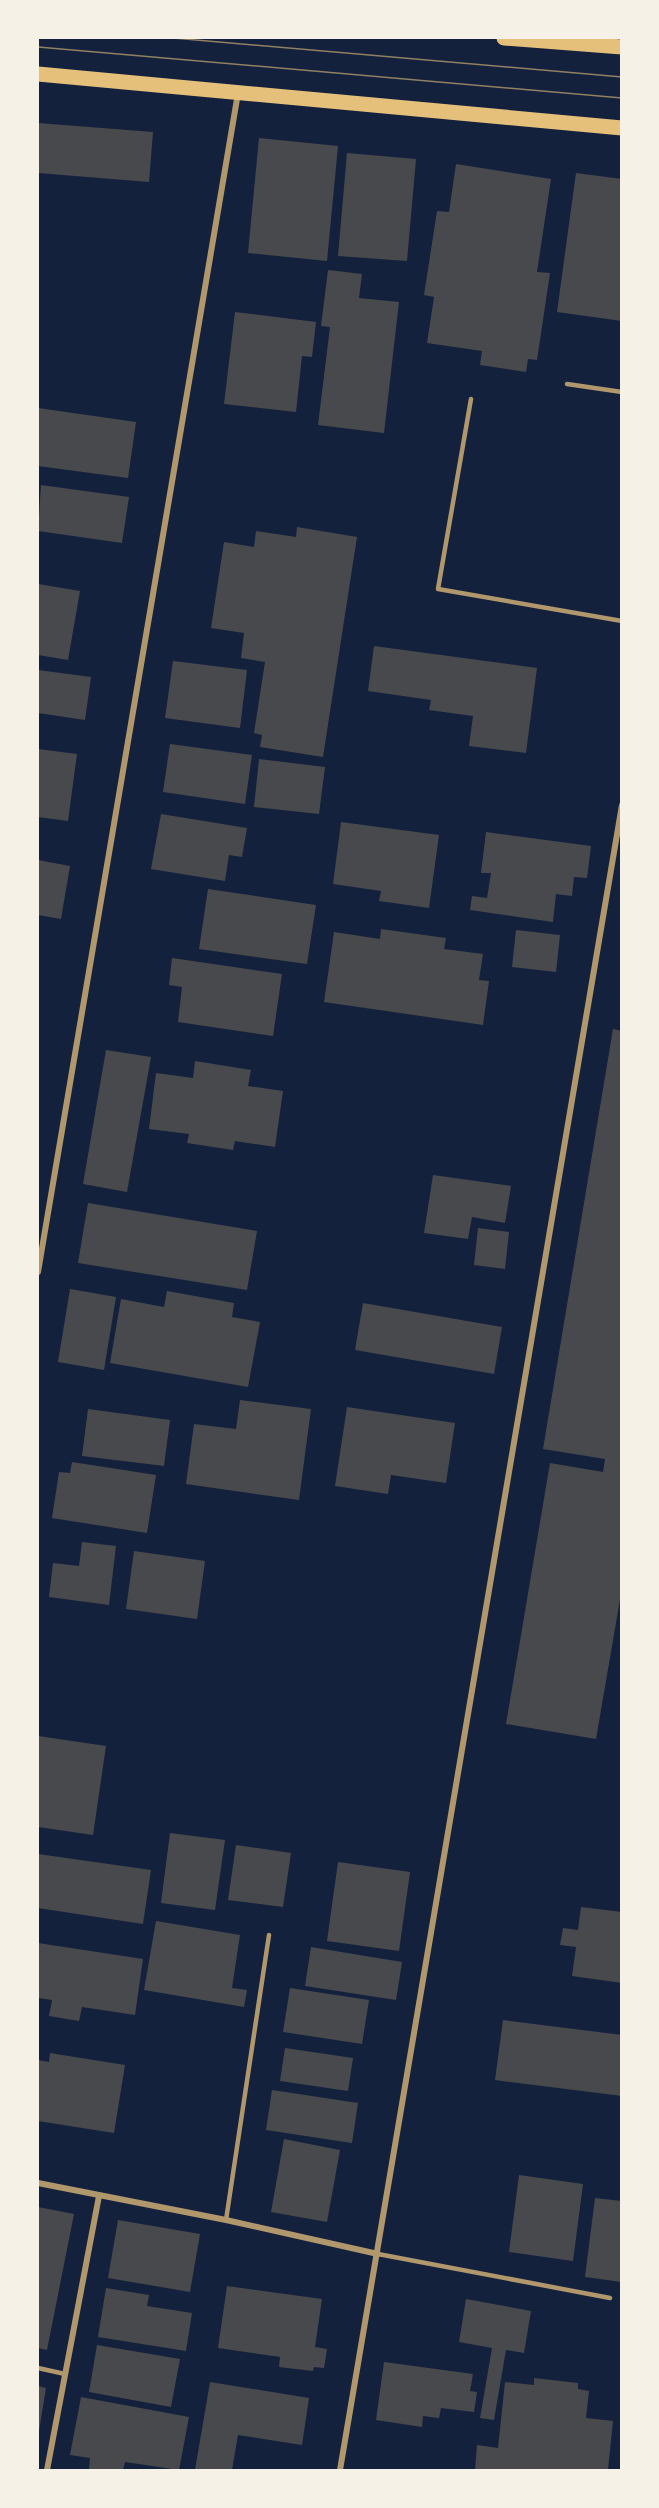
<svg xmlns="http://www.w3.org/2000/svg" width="659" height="2508" font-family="Ubuntu,sans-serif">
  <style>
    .building { fill: #48494c }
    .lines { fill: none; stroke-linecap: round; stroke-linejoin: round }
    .service { stroke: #b1986c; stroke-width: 4.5 }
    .minor { stroke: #b1986c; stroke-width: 6 }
    .primary { stroke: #e5c07b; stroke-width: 15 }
    .tram { stroke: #918062; stroke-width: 1.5 }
  </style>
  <rect width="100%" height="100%" fill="#14213d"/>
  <g class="building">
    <polygon points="38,123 153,132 149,182 38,173"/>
    <polygon points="259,138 338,146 327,261 248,253"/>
    <polygon points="347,153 416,159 407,261 338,256"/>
    <polygon points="456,164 551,179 537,272 550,273 537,360 528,359 526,372 480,365 482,351 427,343 434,297 424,295 437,211 449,212"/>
    <polygon points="576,173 622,179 622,321 557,312"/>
    <polygon points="328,270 362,274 359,298 399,302 384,433 318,425 330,327 321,326"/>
    <polygon points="235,312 316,322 312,357 302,356 296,412 224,404"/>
    <polygon points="38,408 136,422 128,478 38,466"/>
    <polygon points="41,485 129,497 122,543 38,531"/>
    <polygon points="297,527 357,537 323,757 260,747 262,735 254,733 265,662 241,658 244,633 211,628 224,542 254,547 256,531 296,537"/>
    <polygon points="38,584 80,591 68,660 38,655"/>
    <polygon points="374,646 537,668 526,753 469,746 473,716 429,710 431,700 368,691"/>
    <polygon points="173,661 247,670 240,728 165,718"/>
    <polygon points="38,670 91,677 85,720 38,713"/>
    <polygon points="170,744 252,755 245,804 163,792"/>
    <polygon points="38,749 77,754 68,821 38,817"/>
    <polygon points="259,759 325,767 319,814 254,807"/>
    <polygon points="161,814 247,828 242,857 229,855 225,881 151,869"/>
    <polygon points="341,822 439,835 429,908 379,901 381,891 333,884"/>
    <polygon points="486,832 591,846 587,878 574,877 572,896 556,894 553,922 470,910 472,896 487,898 491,873 481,873"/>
    <polygon points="38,860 70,866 61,919 38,915"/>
    <polygon points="208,889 316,905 307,964 199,949"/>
    <polygon points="381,929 446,938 444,949 483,954 479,980 489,981 483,1025 324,1002 334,932 380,939"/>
    <polygon points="516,930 560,935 556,972 512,967"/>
    <polygon points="172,958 282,974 273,1036 178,1022 182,987 169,985"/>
    <polygon points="613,1029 622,1031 622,1588 596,1739 506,1724 550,1463 603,1472 605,1459 543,1449"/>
    <polygon points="106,1050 151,1057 127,1192 83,1184"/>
    <polygon points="195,1061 251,1070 248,1086 283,1091 275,1147 235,1141 233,1150 187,1143 189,1134 149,1129 156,1073 193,1078"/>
    <polygon points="433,1175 511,1186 505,1223 472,1217 468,1239 424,1233"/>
    <polygon points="88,1203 257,1231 247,1290 78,1263"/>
    <polygon points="478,1228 509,1232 505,1269 474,1265"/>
    <polygon points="70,1289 116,1297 104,1370 58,1362"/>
    <polygon points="167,1291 234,1303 232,1317 260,1322 248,1387 110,1363 121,1299 164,1307"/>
    <polygon points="363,1303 502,1327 494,1374 355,1350"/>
    <polygon points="240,1400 311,1409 299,1500 186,1484 194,1424 236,1429"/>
    <polygon points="347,1407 455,1423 446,1483 391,1475 388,1494 335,1486"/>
    <polygon points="88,1409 170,1420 164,1466 82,1456"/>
    <polygon points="72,1462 156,1475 147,1533 52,1518 59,1472 70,1473"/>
    <polygon points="82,1542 116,1546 109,1605 49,1597 53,1563 79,1566"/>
    <polygon points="134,1551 205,1561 197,1619 126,1609"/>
    <polygon points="38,1736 106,1746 93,1835 38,1827"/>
    <polygon points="170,1833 225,1840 215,1910 161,1903"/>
    <polygon points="236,1845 291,1853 283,1907 228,1900"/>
    <polygon points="38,1854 151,1870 143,1924 38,1908"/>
    <polygon points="338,1862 410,1872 399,1951 327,1941"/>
    <polygon points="581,1907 622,1912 622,1983 572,1976 576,1947 560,1945 563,1928 578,1930"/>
    <polygon points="156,1921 240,1935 232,1988 247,1990 244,2007 144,1990"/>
    <polygon points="38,1943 143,1959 135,2015 82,2007 79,2021 49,2016 52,2000 38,1998"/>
    <polygon points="311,1947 402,1962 396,2000 305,1986"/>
    <polygon points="290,1988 369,2000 362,2044 283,2032"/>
    <polygon points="503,2020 622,2035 622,2096 495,2080"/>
    <polygon points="285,2048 353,2058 348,2091 280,2081"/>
    <polygon points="50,2053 125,2065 114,2133 38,2121 38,2060 49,2062"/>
    <polygon points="272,2090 358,2103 352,2143 266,2130"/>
    <polygon points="284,2139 340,2150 327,2222 271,2212"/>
    <polygon points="519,2175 583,2184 573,2261 509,2252"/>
    <polygon points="595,2198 622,2201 622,2282 585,2277"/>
    <polygon points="38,2207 74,2214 47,2350 38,2348"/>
    <polygon points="118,2220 200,2234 190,2292 108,2278"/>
    <polygon points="227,2286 322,2299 315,2347 327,2349 324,2368 314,2367 313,2371 279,2367 280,2357 218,2348"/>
    <polygon points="106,2288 149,2295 147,2306 192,2313 186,2351 98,2337"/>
    <polygon points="466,2299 531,2311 524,2353 506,2350 494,2420 480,2418 492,2348 459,2342"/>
    <polygon points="97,2345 180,2359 171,2407 89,2392"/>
    <polygon points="384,2362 473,2374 470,2391 477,2392 474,2412 441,2408 439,2418 423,2416 422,2427 376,2420"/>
    <polygon points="534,2378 578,2383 578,2389 589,2391 586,2418 613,2421 608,2470 475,2470 477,2445 498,2448 505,2382 534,2385"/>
    <polygon points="210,2382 309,2398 302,2445 238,2435 232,2470 195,2470"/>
    <polygon points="38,2386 46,2388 39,2431 38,2430"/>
    <polygon points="81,2397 189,2417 179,2470 125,2462 123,2470 89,2469 90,2458 70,2455"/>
  </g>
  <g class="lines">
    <g class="service">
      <polyline points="567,384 622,392"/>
      <polyline points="471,399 438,589 622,621"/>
      <polyline points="226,2220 269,1935"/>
      <polyline points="378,2254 610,2298"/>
      <polyline points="38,2368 65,2374"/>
    </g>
    <g class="minor">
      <polyline points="38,1272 238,93"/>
      <polyline points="38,2183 226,2220 378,2254"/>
      <polyline points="47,2470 99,2196"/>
      <polyline points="340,2470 622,805"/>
    </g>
    <g class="primary">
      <polyline points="504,38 622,47"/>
      <polyline points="38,74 622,128"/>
    </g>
    <g class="tram">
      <polyline points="173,38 622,77"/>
      <polyline points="38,47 622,98"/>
    </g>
  </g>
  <rect width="659" height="2508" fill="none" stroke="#f6f1e7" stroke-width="78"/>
</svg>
